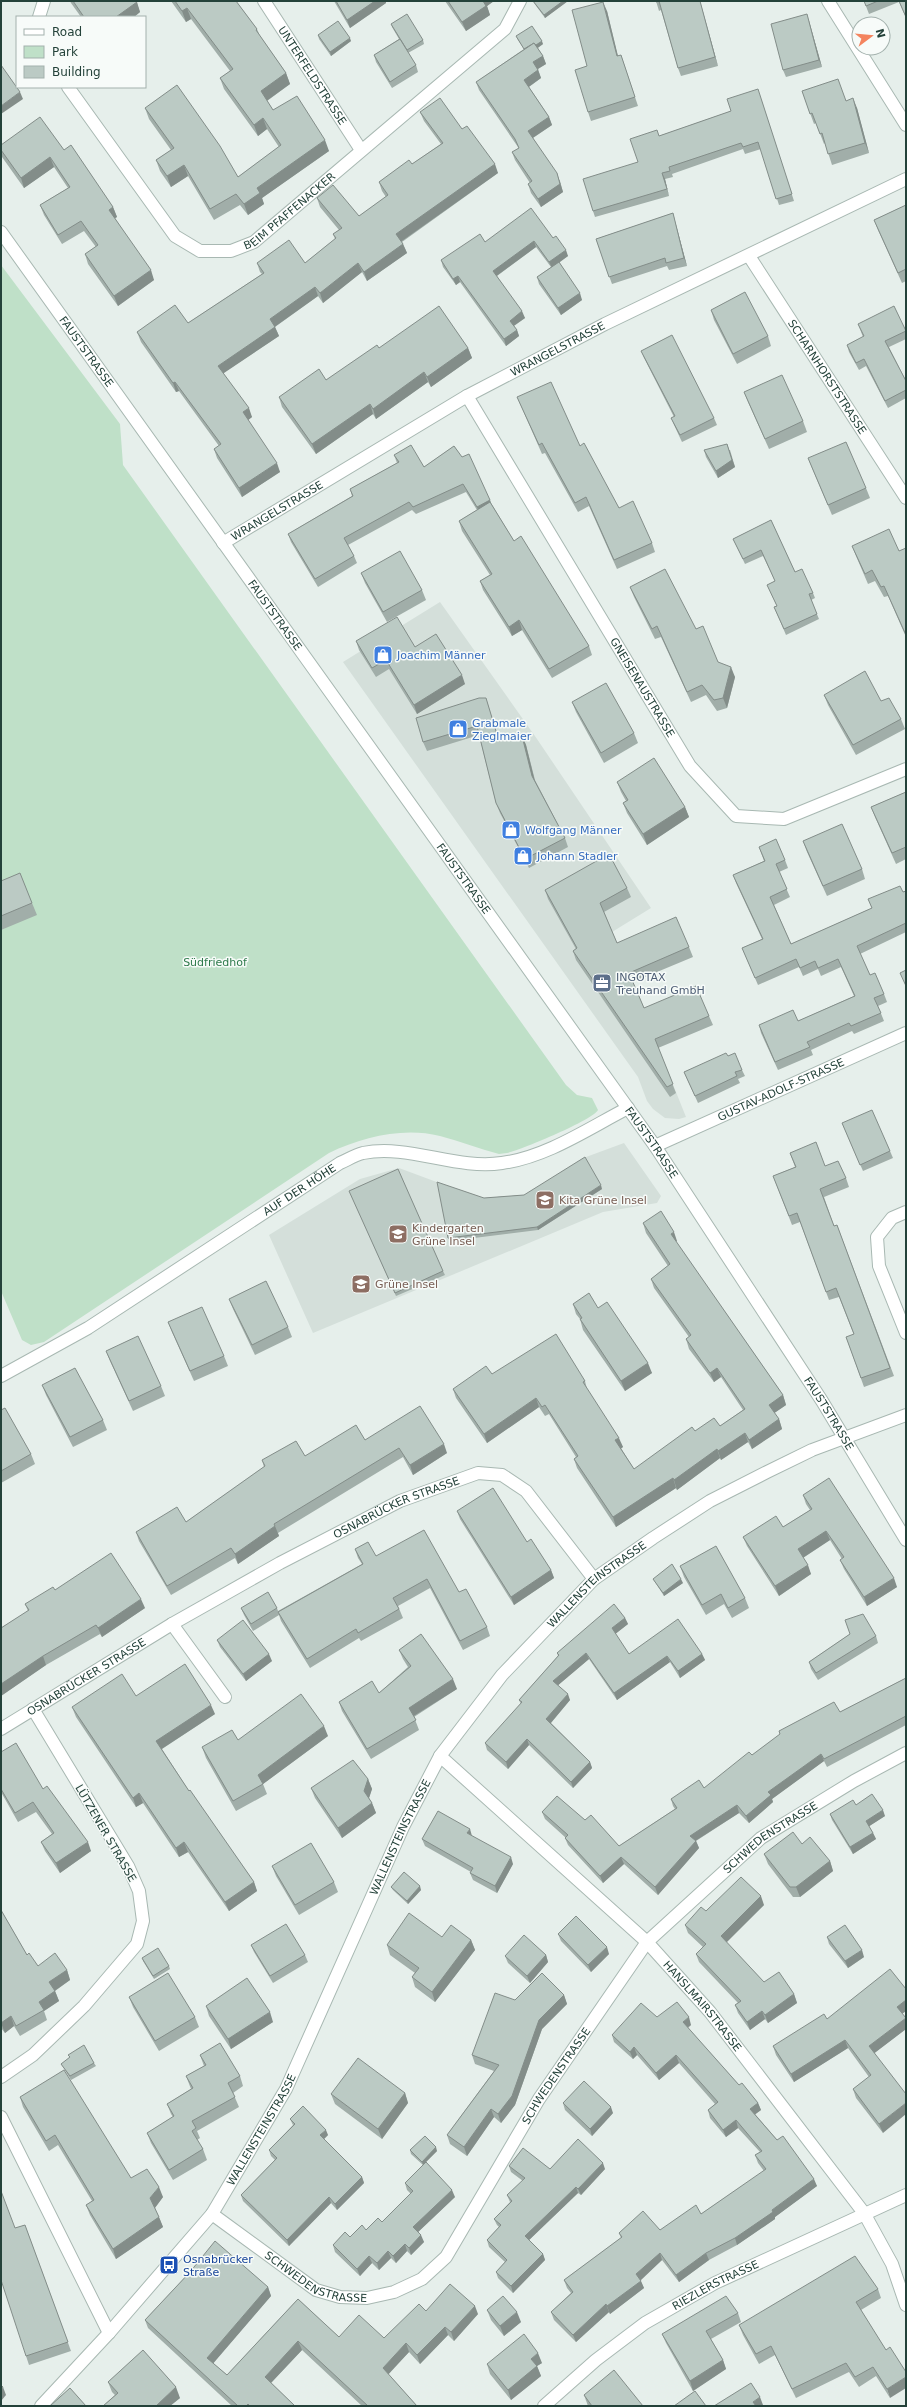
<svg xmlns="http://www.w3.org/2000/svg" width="907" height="2407" font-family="'DejaVu Sans',sans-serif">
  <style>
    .built { fill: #d4dfda }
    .green { fill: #bfe0c8 }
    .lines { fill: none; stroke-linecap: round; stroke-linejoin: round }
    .minor-casing { stroke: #a8b8b2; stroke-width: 14 }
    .minor { stroke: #fff; stroke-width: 12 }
    .wall { fill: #a1aea9 }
    .shaded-wall { fill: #838d89 }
    .building { fill: #bbcac4; stroke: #838d89 }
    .labels { text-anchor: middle; stroke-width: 3; stroke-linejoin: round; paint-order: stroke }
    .street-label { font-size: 11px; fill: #24423a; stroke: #f7fbf9 }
    .shop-label { font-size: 11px; fill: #366cbe; stroke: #f7fbf9; text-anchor: start }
    .park-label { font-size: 11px; fill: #2d7a4b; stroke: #f7fbf9 }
    .service-label { font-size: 11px; fill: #4e5e75; stroke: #f7fbf9; text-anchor: start }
    .education-label { font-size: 11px; fill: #785e54; stroke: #f7fbf9; text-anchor: start }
    .transit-label { font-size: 11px; fill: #164399; stroke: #f7fbf9; text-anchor: start }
  </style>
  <rect width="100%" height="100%" fill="#e6efeb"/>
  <g class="built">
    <polygon points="440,602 537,739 651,908 612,932 686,1117 679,1119 665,1118 653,1109 647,1101 638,1077 343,662"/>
    <polygon points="624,1143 661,1196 657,1203 603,1212 313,1333 269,1235 360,1179 399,1168 485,1200 525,1196 586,1157"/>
  </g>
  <path class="green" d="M1,265l119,159 3,41 443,620 11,10 15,3 6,12c-5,10 -77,40 -91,43l-8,1c-20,-5 -39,-13 -59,-18 -37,-9 -77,1 -111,17l-285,189 -13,3 -9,-5 -21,-49z"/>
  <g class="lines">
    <defs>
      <g id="minor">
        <path id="s1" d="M264,1l97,149"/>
        <polyline points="828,1 906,125"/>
        <polyline points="39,17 44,1"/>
        <path id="s2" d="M68,87l107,149 25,15h31l23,-9 251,-213 15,-28"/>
        <path id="s3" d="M1,232l654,914 167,255 84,139"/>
        <path id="s4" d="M749,256l157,242"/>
        <path id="s5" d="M467,396l223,370 46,50 48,3 122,-50"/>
        <path id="s6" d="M223,543l244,-147 138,-72 301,-145"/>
        <path id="s7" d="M655,1146l251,-113"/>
        <polyline points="906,1212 892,1218 877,1237 879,1266 906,1333"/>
        <path id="s8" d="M1,1376l87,-48 252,-165c7,-3 15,-8 23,-10 46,-9 93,17 139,10 45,-6 87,-35 126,-55"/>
        <polyline points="172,1624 225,1697"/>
        <path id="s9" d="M1,1729l171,-105 108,-61 120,-62 78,-28 24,2 24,16 68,88"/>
        <path id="s10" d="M440,1756l207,186 63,70 154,201 28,51 14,41"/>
        <polyline points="1,2077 33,2055 84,2006 137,1944 143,1921 139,1891 128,1866 33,1709"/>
        <polyline points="1,2117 109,2333"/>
        <path id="s11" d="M212,2214l104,76 24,7 27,1 27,-6 28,-13 24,-22 93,-158 108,-157 114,-104 93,-57 52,-28"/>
        <path id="s12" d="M41,2406l68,-73 103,-119 74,-125 117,-262 37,-71 62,-81 92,-96 59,-41 57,-37 57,-29 45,-22 94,-35"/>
        <path id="s13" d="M544,2406l52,-46 49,-37 70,-40 191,-88"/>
      </g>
    </defs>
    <use href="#minor" class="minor-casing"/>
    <use href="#minor" class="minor"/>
  </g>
  <g class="wall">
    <polygon points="70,1 136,1 140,12 134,17 81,17 71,3"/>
    <polygon points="171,1 236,1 257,29 260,36 286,73 290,84 267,101 273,110 329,151 262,198 264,204 248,215 240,205 214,220 188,176 171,187 160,171 156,160 171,150 149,119 145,108 238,177 279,147 267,129 258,136 224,89 220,78 230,71 191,19 186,22"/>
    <polygon points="334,1 386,1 386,3 350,28"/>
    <polygon points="445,1 494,1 487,6 490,15 466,31"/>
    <polygon points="533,1 568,1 545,18 534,3"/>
    <polygon points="656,1 700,1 718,66 681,76 678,68 661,10 659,11"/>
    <polygon points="864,1 906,1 906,18 899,2 869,14"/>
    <polygon points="607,11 618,56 621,55 638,106 591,121 588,112 587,66"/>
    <polygon points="809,21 822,67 786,77 783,70"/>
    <polygon points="391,24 423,40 424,44 408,53 416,65 418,72 392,88 376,62 374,55 399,39 392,27"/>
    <polygon points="318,35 351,41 331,56 319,39"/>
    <polygon points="516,36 543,44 538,48 543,56 546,64 538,69 541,78 529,87 549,117 552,125 533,138 560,181 563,192 541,207 531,193 528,184 530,183 515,160 512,152 519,148 518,147 479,90 476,82 524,49 518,40"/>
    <polygon points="802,91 846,101 857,108 869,153 832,165 825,143 824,144 816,123 814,124"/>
    <polygon points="760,96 794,201 779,205 761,149 745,154 743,149 672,174 673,177 665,179 669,196 595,217 593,211 638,162 659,136 731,111"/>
    <polygon points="420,112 462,129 498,173 402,242 403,244 407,253 367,281 362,272 323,303 318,296 275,327 279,336 223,373 252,417 248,420 280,472 242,497 217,458 214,449 219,446 179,391 176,392 141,342 137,332 188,323 262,274 260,272 257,263 305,263 335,239 333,234 339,230 320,207 317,198 359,216 386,197 382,191 379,182 412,164 441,144 424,121"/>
    <polygon points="1,145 64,150 113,207 117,217 115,218 154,280 118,306 88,264 85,254 96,247 84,231 62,244 44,215 40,205 68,188 54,167 24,188 2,157 1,154"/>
    <polygon points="906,205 906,281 902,283 878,230 874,220"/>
    <polygon points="673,213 675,221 687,266 669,270 667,266 612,284 596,239"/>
    <polygon points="553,238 568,256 559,262 582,300 561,315 539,284 537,277 551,267 536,247 497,276 525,318 514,326 517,330 519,336 506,346 460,282 456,285 443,267 441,260 485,242"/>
    <polygon points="711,310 768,336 771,346 737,364 714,320"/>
    <polygon points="858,324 906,331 906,339 889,347 906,381 906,398 888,408 866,366 859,370 849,352 847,345 863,337"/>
    <polygon points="379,348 468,348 472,358 431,387 428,382 376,419 373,414 316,454 282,407 279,397 326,380"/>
    <polygon points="641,351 714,418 717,425 682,442 674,425 671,418 674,417 644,358"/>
    <polygon points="744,392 803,421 807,432 769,449 748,402"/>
    <polygon points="517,397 580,446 619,508 652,543 655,552 617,569 589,506 578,512 545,453 542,454 521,406"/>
    <polygon points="454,446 490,500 491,503 514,541 589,646 592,655 552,678 522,630 512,636 483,590 480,581 490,575 462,531 459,521 477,510 466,492 416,514 412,510 348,545 354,556 357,563 318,587 291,542 288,534 352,496 350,489 397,463 394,455 424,467"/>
    <polygon points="704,450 730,450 735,467 718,478 706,457"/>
    <polygon points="808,458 866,488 870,498 832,515 812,468"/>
    <polygon points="771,520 795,572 813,593 815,598 811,600 819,619 786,635 774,607 777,606 767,585 775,581 763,556 745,564 733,539"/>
    <polygon points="852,546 899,551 906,548 906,637 888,596 884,597 875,581 868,584 856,556"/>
    <polygon points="361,573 422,590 426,600 387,622 365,583"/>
    <polygon points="630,587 696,629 718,662 735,677 727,708 717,711 706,695 691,702 661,637 655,639 634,597"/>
    <polygon points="356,641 415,647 465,684 417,714 389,669 376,677 359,650"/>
    <polygon points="824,695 881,701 901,719 905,729 856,755 828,705"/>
    <polygon points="486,698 499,741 522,736 526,745 535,780 565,838 568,847 529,868 500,813 496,803 479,735 427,751 423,742"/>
    <polygon points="572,702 634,733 638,743 604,763 576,712"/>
    <polygon points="617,782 685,807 689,817 647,845 627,813 623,803 626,801 621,792"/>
    <polygon points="906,792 906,859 896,864 875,817 871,807"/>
    <polygon points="803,841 862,869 865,879 827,896 807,852"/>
    <polygon points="759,847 785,860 788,868 779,872 790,897 774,905 791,944 872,908 868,899 903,892 906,891 906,932 860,954 870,975 884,994 887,1002 878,1006 884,1021 854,1034 852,1031 811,1050 813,1055 778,1070 761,1033 759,1025 798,1021 854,996 841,967 821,976 818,969 803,976 799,967 758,985 742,948 762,939 736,883 733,875 764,861"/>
    <polygon points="1,881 32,903 37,915 1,930"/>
    <polygon points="627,888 631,897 604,912 617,943 689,947 693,957 633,982 644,1008 709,1016 713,1025 658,1048 676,1093 670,1097 576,960 573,951 576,949 548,899 545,890"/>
    <polygon points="728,1056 742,1070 745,1076 738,1079 740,1083 698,1103 684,1072"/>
    <polygon points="842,1123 890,1151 893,1158 863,1171"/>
    <polygon points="790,1153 825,1166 846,1178 849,1187 824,1197 834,1226 837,1225 894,1376 864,1387 846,1337 854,1335 839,1297 829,1300 800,1222 792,1225 773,1176 795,1167"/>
    <polygon points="602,1189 538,1230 450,1241 448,1238 484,1198"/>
    <polygon points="351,1194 443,1271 445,1275 396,1296"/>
    <polygon points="643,1223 677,1241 676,1242 783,1395 786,1405 774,1413 779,1419 782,1429 752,1449 748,1442 721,1460 720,1458 677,1490 676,1488 616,1527 577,1468 574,1459 576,1457 549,1414 545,1416 539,1407 487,1443 456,1398 453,1389 492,1374 585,1381 587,1389 623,1447 621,1448 634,1469 695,1431 720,1426 743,1410 721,1377 714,1382 689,1349 686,1339 689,1337 654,1288 651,1279 668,1266 646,1233"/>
    <polygon points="229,1299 288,1327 292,1337 255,1355 233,1309"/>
    <polygon points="573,1304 598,1308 652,1373 625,1391 583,1330 580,1319 576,1314"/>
    <polygon points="168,1322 224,1356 228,1366 194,1381 172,1332"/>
    <polygon points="106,1351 161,1386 165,1396 133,1411 110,1361"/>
    <polygon points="42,1385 103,1420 107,1430 73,1447 46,1395"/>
    <polygon points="1,1410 31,1454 35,1464 1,1483"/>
    <polygon points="365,1440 447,1453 413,1475 403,1457 278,1533 279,1536 238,1564 235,1558 171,1595 139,1541 136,1532 186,1522 264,1467 262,1460 305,1456"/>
    <polygon points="803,1495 897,1587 867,1606 844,1569 840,1560 842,1559 830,1540 803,1558 811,1574 779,1596 747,1546 743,1537 783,1527 810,1510 806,1504"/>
    <polygon points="457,1511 527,1542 551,1570 554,1578 514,1605 460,1519"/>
    <polygon points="355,1549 376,1556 459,1592 487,1627 490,1636 463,1650 430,1588 398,1606 403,1618 361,1641 359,1638 310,1668 281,1621 279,1615 253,1631 244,1615 241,1608 277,1608 278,1611 362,1564 358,1558"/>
    <polygon points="680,1566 745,1598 749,1608 732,1618 724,1604 706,1615 684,1577"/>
    <polygon points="653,1579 683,1583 664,1596 655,1582"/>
    <polygon points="55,1590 145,1608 102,1637 100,1634 46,1665 1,1696 1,1628 28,1611 25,1604"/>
    <polygon points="625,1618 628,1624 615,1634 629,1654 702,1654 705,1660 680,1678 670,1662 617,1700 589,1659 558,1685 570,1700 551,1723 590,1762 592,1768 573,1788 529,1745 508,1769 487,1750 485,1743 521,1704 519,1700 558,1656 557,1653"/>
    <polygon points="850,1634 876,1636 878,1643 818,1680 811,1669 809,1662"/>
    <polygon points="217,1640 272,1661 246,1681 220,1647"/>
    <polygon points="399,1650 457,1689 414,1717 419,1730 371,1759 342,1711 339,1702 379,1693 408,1667 403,1659"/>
    <polygon points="906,1678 906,1725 827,1767 824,1761 772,1799 773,1802 749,1823 739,1813 696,1841 699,1848 658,1895 624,1864 603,1883 568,1845 565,1838 566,1838 545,1819 542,1812 585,1820 619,1846 675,1809 673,1806 671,1799 704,1788 752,1755 780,1735 779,1731 840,1712"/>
    <polygon points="136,1696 215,1714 162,1749 189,1791 254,1882 257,1891 229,1911 188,1852 179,1857 143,1803 136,1807 76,1717 72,1707"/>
    <polygon points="328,1736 263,1784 267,1794 236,1811 206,1758 202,1747 238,1740"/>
    <polygon points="1,1752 43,1789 91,1851 60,1873 45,1851 41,1842 52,1834 36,1812 18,1822 1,1792"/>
    <polygon points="368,1779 372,1789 369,1798 372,1803 376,1813 342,1838 315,1798 311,1788"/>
    <polygon points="856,1805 885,1816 869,1826 873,1833 876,1839 853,1854 832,1820 830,1814"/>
    <polygon points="472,1836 513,1864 497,1893 473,1880 470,1873 471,1872 425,1846 422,1839"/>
    <polygon points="802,1844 830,1861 833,1871 800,1897 793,1897 768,1864 764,1854"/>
    <polygon points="272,1866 334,1882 338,1892 299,1915 276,1876"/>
    <polygon points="391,1887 421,1890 408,1904 393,1890"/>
    <polygon points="764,1905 726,1942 764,1982 794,1994 797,2003 768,2023 765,2019 750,2030 738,2013 735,2005 738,2003 699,1962 696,1954 703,1947 688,1933 685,1925 706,1911"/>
    <polygon points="1,1910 27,1955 38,1966 67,1970 70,1980 55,1991 59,2001 44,2011 47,2020 20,2036 14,2026 5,2033 1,2028"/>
    <polygon points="558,1934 609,1954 591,1972 561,1941"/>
    <polygon points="442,1937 471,1940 475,1950 435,2002 415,1987 412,1977 415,1973 390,1955 387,1945"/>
    <polygon points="827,1937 864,1957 848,1968 829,1944"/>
    <polygon points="251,1945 305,1955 308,1962 273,1983 254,1952"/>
    <polygon points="546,1955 548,1962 530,1983 508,1963 505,1956"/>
    <polygon points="142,1958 169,1966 170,1969 154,1979 143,1961"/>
    <polygon points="906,1989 906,2011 902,2014 906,2029 874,2053 883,2133 856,2098 853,2089 869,2077 848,2048 794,2082 776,2055 773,2046 827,2019"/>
    <polygon points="564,1995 567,2004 542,2029 515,2105 501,2123 494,2117 467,2156 450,2144 447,2135 494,2071 475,2064 472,2055 515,2000"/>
    <polygon points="129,1997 195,2017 199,2027 159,2051 133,2007"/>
    <polygon points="206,2006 273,2022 231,2049 209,2016"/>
    <polygon points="657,2017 691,2025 688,2028 739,2085 758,2103 761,2110 755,2114 817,2186 775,2217 775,2219 737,2245 709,2260 679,2282 662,2260 640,2280 644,2288 610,2314 609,2312 576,2342 554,2320 551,2312 571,2293 567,2288 564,2280 621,2238 619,2233 660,2230 701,2214 764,2171 758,2163 755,2155 760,2152 738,2128 726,2137 710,2118 708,2110 715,2104 679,2063 659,2080 637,2055 633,2059 614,2042 612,2035"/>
    <polygon points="68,2055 94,2063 96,2066 71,2080 63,2067 61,2064 70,2058"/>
    <polygon points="200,2055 240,2076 243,2086 233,2093 239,2107 197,2131 200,2138 197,2140 203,2149 207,2160 173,2180 151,2143 147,2133 173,2117 171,2114 167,2104 191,2089 186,2076 204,2066"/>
    <polygon points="405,2093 408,2103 382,2139 335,2104 331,2094"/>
    <polygon points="20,2097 131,2178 163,2197 155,2208 163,2227 116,2259 90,2215 86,2205 92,2201 58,2145 49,2151 23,2107"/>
    <polygon points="563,2103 613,2113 592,2136 565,2110"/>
    <polygon points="290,2119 328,2135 324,2139 362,2177 364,2183 337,2210 331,2203 289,2246 243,2201 241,2195 275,2160 271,2156 269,2150 293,2125"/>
    <polygon points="410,2150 437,2151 423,2165 411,2154"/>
    <polygon points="509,2166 550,2169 605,2169 581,2195 578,2193 529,2240 543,2254 545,2260 513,2293 498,2278 496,2272 505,2262 489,2247 487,2240 499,2227 497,2225 494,2219 510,2202 507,2195 523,2181 511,2172"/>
    <polygon points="405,2183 455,2197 418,2232 424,2242 411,2255 407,2251 396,2263 391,2258 379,2270 372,2263 360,2276 335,2252 333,2245 382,2222 411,2194 407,2190"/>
    <polygon points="25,2225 71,2351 29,2365 26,2356 15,2228"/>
    <polygon points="190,2272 268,2287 271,2296 213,2363 227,2375 298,2299 339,2337 384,2338 426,2311 478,2314 454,2341 448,2335 420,2364 409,2352 388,2374 417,2406 362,2406 302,2350 271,2383 295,2406 232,2406 148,2328 145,2320"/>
    <polygon points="878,2289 881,2298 861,2310 890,2398 876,2376 859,2387 849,2372 796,2398 775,2355 759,2364 743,2335 739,2325"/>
    <polygon points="487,2310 521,2322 504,2336 491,2320"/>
    <polygon points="738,2313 741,2322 711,2339 723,2360 726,2369 693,2391 666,2343 662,2334"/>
    <polygon points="542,2363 537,2366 541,2376 511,2400 490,2374 487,2364"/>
    <polygon points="108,2382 180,2398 170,2406 103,2406 115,2395 112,2392"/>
    <polygon points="584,2395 643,2406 588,2406"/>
  </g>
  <g class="shaded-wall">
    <polygon points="375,1 386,1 386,3 350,28 347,20"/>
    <polygon points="482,1 494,1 487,6 490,15 466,31 462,22"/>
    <polygon points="563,1 568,1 545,18 544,15"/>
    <polygon points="700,1 718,66 715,57"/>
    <polygon points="137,2 140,12 134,17 116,17"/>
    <polygon points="603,2 607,11 620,65 617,56"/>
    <polygon points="187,8 191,19 186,22 182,11"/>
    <polygon points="807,14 809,21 822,67 819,60"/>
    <polygon points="350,38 351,41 331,56 330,52"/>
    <polygon points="542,41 543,44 527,55 526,51"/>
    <polygon points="543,56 546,64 536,70 533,62"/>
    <polygon points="538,70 541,78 527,88 524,80"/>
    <polygon points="286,73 290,84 265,102 261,91"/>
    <polygon points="20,92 23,99 1,114 1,106"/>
    <polygon points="853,98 857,108 869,153 865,143"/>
    <polygon points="549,117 552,125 531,139 528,131"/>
    <polygon points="263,118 267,129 258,136 254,125"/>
    <polygon points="325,140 329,151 262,198 264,204 248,215 244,204 257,188"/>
    <polygon points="50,157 54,167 24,188 21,178"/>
    <polygon points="495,164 498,173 399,243 396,234"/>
    <polygon points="184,165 188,176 171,187 167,176"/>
    <polygon points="557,173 563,192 541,207 538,199"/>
    <polygon points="662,173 665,179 669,196 667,189"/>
    <polygon points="113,207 117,217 112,220 109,210"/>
    <polygon points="673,213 675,221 687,266 684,258"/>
    <polygon points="534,241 536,247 495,277 493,271"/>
    <polygon points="403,244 407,253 367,281 364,272"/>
    <polygon points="566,250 568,256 552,268 549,262"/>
    <polygon points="358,263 362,272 323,303 320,293"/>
    <polygon points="151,270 154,280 118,306 114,296"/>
    <polygon points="458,276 460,282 456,285 453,279"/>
    <polygon points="315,287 318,296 273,328 270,319"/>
    <polygon points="580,293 582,300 561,315 558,308"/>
    <polygon points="522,311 525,318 512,327 510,321"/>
    <polygon points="275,327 279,336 221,375 218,366"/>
    <polygon points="517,330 519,336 506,346 504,339"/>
    <polygon points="468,348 472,358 431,387 427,377"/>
    <polygon points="424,372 428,382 376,419 373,409"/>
    <polygon points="175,382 179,391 176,392 173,383"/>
    <polygon points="370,404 373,414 316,454 312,444"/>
    <polygon points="249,408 252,417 247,421 243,412"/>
    <polygon points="727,444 735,467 718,478 716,471"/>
    <polygon points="277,463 280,472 242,497 239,488"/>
    <polygon points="490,500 492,507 480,515 477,507"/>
    <polygon points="519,620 522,630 512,636 509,627"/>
    <polygon points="731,667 735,677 727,708 723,698"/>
    <polygon points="462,675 465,684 417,714 414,705"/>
    <polygon points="522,736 526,745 536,786 532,776"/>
    <polygon points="685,807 689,817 647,845 643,834"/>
    <polygon points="601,1185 602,1189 538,1230 537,1227"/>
    <polygon points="674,1232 677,1241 674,1243 671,1234"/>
    <polygon points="648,1363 652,1373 625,1391 621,1381"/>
    <polygon points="717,1368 721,1377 714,1382 710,1373"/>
    <polygon points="783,1395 786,1405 773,1414 769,1405"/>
    <polygon points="536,1398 539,1407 487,1443 484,1434"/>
    <polygon points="779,1419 782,1429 752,1449 749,1440"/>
    <polygon points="745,1433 748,1442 721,1460 718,1451"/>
    <polygon points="619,1438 623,1447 619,1450 615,1440"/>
    <polygon points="444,1444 447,1453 413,1475 410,1465"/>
    <polygon points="717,1449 720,1458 677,1490 674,1480"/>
    <polygon points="673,1478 676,1488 616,1527 613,1517"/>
    <polygon points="275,1526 279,1536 238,1564 235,1554"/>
    <polygon points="826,1531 830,1540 801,1559 798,1549"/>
    <polygon points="808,1565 811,1574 779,1596 775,1586"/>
    <polygon points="551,1570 554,1578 514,1605 511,1597"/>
    <polygon points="894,1578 897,1587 867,1606 864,1597"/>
    <polygon points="681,1579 683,1583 664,1596 663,1593"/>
    <polygon points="141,1599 145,1608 102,1637 98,1628"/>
    <polygon points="625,1618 628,1624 614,1635 612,1628"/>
    <polygon points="586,1653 589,1659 556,1687 553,1681"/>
    <polygon points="269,1654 272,1661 246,1681 243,1674"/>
    <polygon points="702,1654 705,1660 680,1678 678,1671"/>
    <polygon points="43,1656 46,1665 1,1696 1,1684"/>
    <polygon points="667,1656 670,1662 617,1700 614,1693"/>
    <polygon points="453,1679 457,1689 412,1717 409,1708"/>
    <polygon points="568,1694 570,1700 549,1725 546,1719"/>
    <polygon points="211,1705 215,1714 160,1750 156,1741"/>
    <polygon points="324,1726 328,1736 263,1784 258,1775"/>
    <polygon points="527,1739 529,1745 508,1769 506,1762"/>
    <polygon points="821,1754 824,1761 772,1799 773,1802 749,1823 746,1816 768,1792"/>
    <polygon points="590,1762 592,1768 573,1788 571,1782"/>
    <polygon points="368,1779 372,1789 368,1801 364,1791"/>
    <polygon points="139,1793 143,1803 136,1807 133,1798"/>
    <polygon points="372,1803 376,1813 342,1838 338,1828"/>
    <polygon points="737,1805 739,1813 692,1843 690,1836"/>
    <polygon points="883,1810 885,1816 868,1827 866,1821"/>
    <polygon points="470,1829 472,1836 467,1833"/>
    <polygon points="873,1833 876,1839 853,1854 850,1847"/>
    <polygon points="696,1841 699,1848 658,1895 655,1887"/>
    <polygon points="88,1842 91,1851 60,1873 56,1863"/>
    <polygon points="184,1842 188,1852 179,1857 176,1848"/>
    <polygon points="511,1857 513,1864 497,1893 495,1886"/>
    <polygon points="621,1857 624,1864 603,1883 600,1876"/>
    <polygon points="830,1861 833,1871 800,1897 796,1887"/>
    <polygon points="254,1882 257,1891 229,1911 225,1902"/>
    <polygon points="420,1886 421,1890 408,1904 407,1901"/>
    <polygon points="761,1896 764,1905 724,1945 721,1936"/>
    <polygon points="471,1940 475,1950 435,2002 432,1992"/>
    <polygon points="607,1947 609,1954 591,1972 588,1965"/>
    <polygon points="862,1950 864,1957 848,1968 845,1961"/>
    <polygon points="546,1955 548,1962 530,1983 527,1976"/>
    <polygon points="67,1970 70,1980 53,1992 49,1982"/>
    <polygon points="55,1991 59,2001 44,2011 39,2002"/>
    <polygon points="794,1994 797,2003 768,2023 765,2015"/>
    <polygon points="564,1995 567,2004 542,2029 515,2105 501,2123 498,2114 539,2020"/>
    <polygon points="906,2000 906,2011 900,2015 897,2007"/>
    <polygon points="762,2011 765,2019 750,2030 747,2022"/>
    <polygon points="270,2012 273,2022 231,2049 228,2039"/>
    <polygon points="11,2016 14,2026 5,2033 1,2023"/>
    <polygon points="689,2017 691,2025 685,2029 683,2022"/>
    <polygon points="906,2018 906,2029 872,2055 869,2046"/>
    <polygon points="845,2040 848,2048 794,2082 791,2074"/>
    <polygon points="634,2047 637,2055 633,2059 630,2052"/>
    <polygon points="676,2055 679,2063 659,2080 656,2073"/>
    <polygon points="405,2093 408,2103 382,2139 378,2129"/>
    <polygon points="758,2103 761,2110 753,2116 750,2109"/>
    <polygon points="906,2103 906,2114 883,2133 879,2124"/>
    <polygon points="611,2107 613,2113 592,2136 590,2129"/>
    <polygon points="491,2109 494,2117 467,2156 464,2147"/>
    <polygon points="736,2120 738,2128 726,2137 723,2130"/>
    <polygon points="326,2130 328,2135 322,2141 320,2135"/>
    <polygon points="436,2147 437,2151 423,2165 422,2162"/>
    <polygon points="603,2163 605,2169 581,2195 578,2189"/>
    <polygon points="362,2177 364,2183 337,2210 335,2204"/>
    <polygon points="814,2179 817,2186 775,2217 775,2219 737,2245 735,2238"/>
    <polygon points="159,2187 163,2197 154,2209 150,2198"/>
    <polygon points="576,2187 578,2193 527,2242 525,2236"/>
    <polygon points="452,2190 455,2197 416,2234 413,2227"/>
    <polygon points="329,2197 331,2203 289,2246 287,2240"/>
    <polygon points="159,2217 163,2227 116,2259 113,2249"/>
    <polygon points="421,2235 424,2242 411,2255 409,2248"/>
    <polygon points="405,2244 407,2251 396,2263 393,2256"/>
    <polygon points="388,2251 391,2258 379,2270 377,2263"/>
    <polygon points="660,2253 662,2260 639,2282 636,2274"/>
    <polygon points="706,2253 709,2260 679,2282 676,2275"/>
    <polygon points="543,2254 545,2260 513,2293 511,2286"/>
    <polygon points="369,2256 372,2263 360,2276 357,2269"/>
    <polygon points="641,2281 644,2288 610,2314 607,2306"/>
    <polygon points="268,2287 271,2296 211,2366 207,2358"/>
    <polygon points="606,2304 609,2312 576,2342 573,2335"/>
    <polygon points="475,2306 478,2314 454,2341 451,2332"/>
    <polygon points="517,2312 521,2322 504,2336 500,2326"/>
    <polygon points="445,2327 448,2335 420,2364 417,2355"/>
    <polygon points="298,2341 302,2350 268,2386 265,2377"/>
    <polygon points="406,2343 409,2352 386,2377 383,2368"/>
    <polygon points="538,2353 542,2363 537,2366 541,2376 511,2400 508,2390 531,2359"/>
    <polygon points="723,2360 726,2369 693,2391 690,2381"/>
    <polygon points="906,2377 906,2388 890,2398 887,2389"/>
    <polygon points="3,2387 6,2395 1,2401 1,2390"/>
    <polygon points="176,2387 180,2398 170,2406 156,2406"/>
    <polygon points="760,2397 763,2405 754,2406 753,2402"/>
  </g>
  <g class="building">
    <polygon points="73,1 136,1 137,2 116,17 84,17"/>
    <polygon points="175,1 236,1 257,29 256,30 286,73 261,91 273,110 297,96 325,140 257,188 260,193 244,204 236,194 210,209 184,165 167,176 156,160 174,148 145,108 177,85 220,146 238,177 281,145 263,118 254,125 220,78 233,69 187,8 182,11"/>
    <polygon points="336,1 375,1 347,20"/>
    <polygon points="448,1 483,1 486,6 462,22"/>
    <polygon points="533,1 563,1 544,15"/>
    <polygon points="656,1 700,1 715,57 678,68 659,1 656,2"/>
    <polygon points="864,1 878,1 866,6"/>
    <polygon points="899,1 906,1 906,17"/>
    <polygon points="603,2 617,56 621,55 635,97 588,112 575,70 587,66 572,10"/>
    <polygon points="407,14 423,40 407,50 391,24"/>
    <polygon points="807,14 819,60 783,70 771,24"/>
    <polygon points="338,21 350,38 330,52 318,35"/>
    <polygon points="532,26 542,41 536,45 534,43 524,49 516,36"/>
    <polygon points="400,39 416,65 390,82 374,55"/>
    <polygon points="534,43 543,56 533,62 538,70 524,80 549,117 528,131 557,173 560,184 538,199 528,184 532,181 512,152 519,148 515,139 476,82"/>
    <polygon points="1,65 20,92 1,106"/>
    <polygon points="838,79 846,101 853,98 865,143 828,154 822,133 820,134 812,113 810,114 802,91"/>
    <polygon points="758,89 792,194 776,199 758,142 743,147 741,143 669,167 670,171 662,173 667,189 593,211 583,179 638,162 630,139 657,130 659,136 731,111 727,99"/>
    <polygon points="440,98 462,129 467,126 495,164 396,234 403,244 364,272 358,263 320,293 315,287 270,319 275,327 218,366 249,408 243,412 277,463 239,488 214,449 221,444 175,382 173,383 137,332 175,305 188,323 264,273 257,263 289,240 305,263 336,238 333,234 342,228 317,198 333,185 359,216 388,195 379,182 409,160 412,164 443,143 420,112"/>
    <polygon points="40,117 64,150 71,145 113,207 109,210 151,270 114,296 85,254 98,245 81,221 58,235 40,205 70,187 50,157 21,178 1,150 1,145"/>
    <polygon points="906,205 906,269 898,273 874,220"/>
    <polygon points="531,208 553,238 556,236 566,250 549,262 534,241 493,271 522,311 510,321 517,330 504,339 458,276 453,279 441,260 480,234 485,242"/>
    <polygon points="673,213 684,258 666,263 665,258 609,277 596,239"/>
    <polygon points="559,262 580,293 558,308 537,277"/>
    <polygon points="745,292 768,336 733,354 711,310"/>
    <polygon points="439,306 468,348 427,377 424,372 373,409 370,404 312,444 279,397 319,369 326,380 377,345 379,348"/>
    <polygon points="894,306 906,331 885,341 906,381 906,390 885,401 864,359 856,363 847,345 864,336 858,324"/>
    <polygon points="672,335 714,418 680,435 671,418 675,416 641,351"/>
    <polygon points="782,375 803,421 765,439 744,392"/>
    <polygon points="551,382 580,446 584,443 619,508 633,501 652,543 614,560 586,497 575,503 542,443 539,445 517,397"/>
    <polygon points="846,442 866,488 828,505 808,458"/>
    <polygon points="727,444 732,460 716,471 704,450"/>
    <polygon points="411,445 424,467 454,446 462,457 469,454 490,500 477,507 463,484 413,507 409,502 344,538 354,556 315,579 288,534 353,496 350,489 399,462 394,455"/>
    <polygon points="490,502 514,541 521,536 589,646 549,669 519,620 509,627 480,581 492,574 459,521"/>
    <polygon points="771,520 795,572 802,569 813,593 809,594 817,614 784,629 774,607 777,606 767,585 775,581 761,550 743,559 733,539"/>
    <polygon points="889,529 899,551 906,548 906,635 884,586 881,587 872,570 865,574 852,546"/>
    <polygon points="400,551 422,590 383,612 361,573"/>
    <polygon points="665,569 696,629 703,626 718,662 731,667 723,698 714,700 702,685 687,692 657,626 652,629 630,587"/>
    <polygon points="397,617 415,647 436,634 462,675 414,705 386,660 372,668 356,641"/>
    <polygon points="865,671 881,701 889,698 901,719 853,745 824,695"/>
    <polygon points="606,683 634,733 601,753 572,702"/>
    <polygon points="479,698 486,698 499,741 522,736 532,776 565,838 525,859 496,803 477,726 423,742 416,718"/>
    <polygon points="654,758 685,807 643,834 623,803 628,800 617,782"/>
    <polygon points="906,792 906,847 892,853 871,807"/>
    <polygon points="842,824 862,869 823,886 803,841"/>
    <polygon points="776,839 785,860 776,864 787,889 770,897 791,944 872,908 868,899 900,886 903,892 906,891 906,923 857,946 870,975 875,973 884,994 874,998 881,1013 851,1026 849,1023 807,1042 810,1047 775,1062 759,1025 793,1010 798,1021 855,996 838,959 818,968 815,961 800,968 796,959 755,978 742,948 763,939 733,875 765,861 759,847"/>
    <polygon points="609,854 627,888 600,903 617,943 676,917 689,947 629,973 644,1008 696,986 709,1016 655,1039 673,1084 667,1087 573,951 577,948 545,890"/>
    <polygon points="20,873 32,903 1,916 1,881"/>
    <polygon points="906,970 906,986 900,973"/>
    <polygon points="726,1053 728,1056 735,1053 742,1070 735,1072 737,1076 695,1096 684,1072"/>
    <polygon points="872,1110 890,1151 860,1165 842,1123"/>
    <polygon points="816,1142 825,1166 838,1161 846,1178 820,1189 834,1226 837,1225 890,1368 861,1378 846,1337 854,1334 836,1288 826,1292 797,1213 789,1216 773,1176 796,1167 790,1153"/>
    <polygon points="585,1157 601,1185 537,1227 448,1238 437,1182 484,1198 524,1195"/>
    <polygon points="398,1169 443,1271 395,1293 349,1191"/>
    <polygon points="661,1211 674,1232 671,1234 783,1395 769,1405 779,1419 749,1440 745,1433 718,1451 717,1449 674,1480 673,1478 613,1517 574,1459 578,1456 545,1405 542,1407 536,1398 484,1434 453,1389 486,1366 492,1374 556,1334 585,1381 583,1382 619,1438 615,1440 634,1469 692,1427 695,1431 714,1418 720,1426 745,1409 717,1368 710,1373 686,1339 691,1335 651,1279 670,1264 643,1223"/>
    <polygon points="266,1281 288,1327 252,1345 229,1299"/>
    <polygon points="589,1293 598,1308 607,1302 648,1363 621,1381 580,1319 582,1318 573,1304"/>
    <polygon points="202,1307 224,1356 190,1371 168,1322"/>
    <polygon points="138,1336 161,1386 129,1401 106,1351"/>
    <polygon points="75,1368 103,1420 70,1437 42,1385"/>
    <polygon points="420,1406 444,1444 410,1465 399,1448 274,1524 275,1526 235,1554 231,1548 167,1586 136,1532 177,1507 186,1522 265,1466 262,1460 296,1441 305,1456 356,1425 365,1440"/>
    <polygon points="5,1408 31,1454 1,1471 1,1410"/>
    <polygon points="829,1478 894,1578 864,1597 840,1560 844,1557 826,1531 798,1549 808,1565 775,1586 743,1537 776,1516 783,1527 812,1509 803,1495"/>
    <polygon points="493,1488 527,1542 531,1539 551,1570 511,1597 457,1511"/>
    <polygon points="424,1530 459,1592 466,1589 487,1627 460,1641 427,1579 393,1598 399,1609 358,1633 356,1629 307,1659 278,1612 363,1564 355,1549 368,1542 376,1556"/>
    <polygon points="716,1546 745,1598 728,1608 721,1594 702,1605 680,1566"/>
    <polygon points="111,1553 141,1599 98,1628 96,1625 43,1656 1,1684 1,1628 29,1610 25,1604 53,1587 55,1590"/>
    <polygon points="672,1564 681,1579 663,1593 653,1579"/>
    <polygon points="268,1592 277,1608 251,1624 241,1608"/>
    <polygon points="614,1604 625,1618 612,1628 629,1654 678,1619 702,1654 678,1671 667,1656 614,1693 586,1653 553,1681 568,1694 546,1719 590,1762 571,1782 527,1739 506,1762 485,1743 522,1702 519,1700 559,1655 557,1653"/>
    <polygon points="863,1614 876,1636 816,1673 809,1662 850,1634 845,1620"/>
    <polygon points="243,1620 269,1654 243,1674 217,1640"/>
    <polygon points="421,1634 453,1679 409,1708 416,1720 367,1749 339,1702 372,1681 379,1693 411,1666 399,1650"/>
    <polygon points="185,1664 211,1705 156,1741 189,1791 190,1790 254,1882 225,1902 184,1842 176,1848 139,1793 133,1798 72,1707 122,1674 136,1696"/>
    <polygon points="906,1678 906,1716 824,1759 821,1754 768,1792 771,1795 746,1816 737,1805 690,1836 696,1841 655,1887 621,1857 600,1876 565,1838 568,1835 542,1812 557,1796 585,1820 591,1815 619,1846 677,1808 671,1799 699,1780 704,1788 749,1752 752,1755 780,1734 779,1731 834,1702 840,1712"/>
    <polygon points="301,1694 324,1726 258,1775 263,1784 233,1801 202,1747 232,1730 238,1740"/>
    <polygon points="16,1743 43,1789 47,1786 88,1842 56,1863 41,1842 54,1833 33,1802 15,1813 1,1789 1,1752"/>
    <polygon points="353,1760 368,1779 364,1791 372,1803 338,1828 311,1788"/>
    <polygon points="872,1794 883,1810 866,1821 873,1833 850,1847 830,1814 853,1800 856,1805"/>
    <polygon points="438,1811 470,1829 467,1833 511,1857 495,1886 470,1873 473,1868 422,1839"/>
    <polygon points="793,1832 802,1844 810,1837 830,1861 796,1887 790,1887 764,1854"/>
    <polygon points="311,1843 334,1882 295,1905 272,1866"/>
    <polygon points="404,1872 420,1886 407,1901 391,1887"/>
    <polygon points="741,1877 761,1896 721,1936 764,1982 779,1972 794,1994 765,2015 762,2011 747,2022 735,2005 741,2001 696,1954 706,1944 685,1925 701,1907 706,1911"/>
    <polygon points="1,1910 27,1955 29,1953 38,1966 55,1953 67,1970 49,1982 55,1991 39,2002 44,2010 16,2026 11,2016 1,2023"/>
    <polygon points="409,1913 442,1937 451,1925 471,1940 432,1992 412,1977 419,1968 387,1945"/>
    <polygon points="576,1916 607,1947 588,1965 558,1934"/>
    <polygon points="286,1924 305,1955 270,1976 251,1945"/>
    <polygon points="845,1925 862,1950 845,1961 827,1937"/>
    <polygon points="524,1935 546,1955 527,1976 505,1956"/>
    <polygon points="158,1948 169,1966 153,1976 142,1958"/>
    <polygon points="890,1969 906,1989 906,2000 897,2007 906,2018 869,2046 906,2094 906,2103 879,2124 853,2089 871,2075 845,2040 791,2074 773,2046 824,2014 827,2019"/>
    <polygon points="168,1973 195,2017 155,2041 129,1997"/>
    <polygon points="542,1973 564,1995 539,2020 512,2096 498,2114 491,2109 464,2147 447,2135 499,2065 472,2055 495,1993 515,2000"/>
    <polygon points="247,1978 270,2012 228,2039 206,2006"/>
    <polygon points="677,2002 689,2017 683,2022 739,2085 742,2083 758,2103 750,2109 777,2140 783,2136 814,2179 772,2210 773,2212 735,2238 706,2253 676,2275 660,2253 636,2274 641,2281 607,2306 606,2304 573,2335 551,2312 573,2292 564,2280 622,2237 619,2233 643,2211 660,2230 696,2205 701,2214 766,2169 755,2155 762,2151 736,2120 723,2130 708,2110 718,2102 676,2055 656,2073 634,2047 630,2052 612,2035 641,2003 657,2017"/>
    <polygon points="220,2043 240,2076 228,2083 235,2097 192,2121 196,2128 192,2131 203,2149 169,2170 147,2133 174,2116 167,2104 193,2088 186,2076 206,2065 200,2055"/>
    <polygon points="84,2045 94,2063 70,2076 61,2064 70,2057 68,2055"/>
    <polygon points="358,2058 405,2093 378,2129 331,2094"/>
    <polygon points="64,2070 131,2178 147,2169 159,2187 150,2198 159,2217 113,2249 86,2205 94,2200 55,2135 46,2141 20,2097"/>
    <polygon points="584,2081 611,2107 590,2129 563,2103"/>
    <polygon points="303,2106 326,2130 320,2135 362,2177 335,2204 329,2197 287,2240 241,2195 277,2158 269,2150 295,2124 290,2119"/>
    <polygon points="425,2136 436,2147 422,2162 410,2150"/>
    <polygon points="578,2139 603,2163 578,2189 576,2187 525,2236 543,2254 511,2286 496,2272 507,2260 487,2240 501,2225 494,2219 512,2201 507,2195 525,2178 509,2166 523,2148 550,2169"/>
    <polygon points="426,2162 452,2190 413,2227 421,2235 409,2248 405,2244 393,2256 388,2251 377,2263 369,2256 357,2269 333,2245 345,2232 350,2237 362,2225 366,2230 378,2218 382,2222 413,2191 405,2183"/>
    <polygon points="1,2191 15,2228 25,2225 68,2342 26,2356 1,2280"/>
    <polygon points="215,2241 268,2287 207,2358 227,2375 298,2299 339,2337 359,2315 384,2338 419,2304 426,2311 450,2284 475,2306 451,2332 445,2327 417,2355 406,2343 383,2368 417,2406 368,2406 298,2341 265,2377 295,2406 250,2406 248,2404 246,2406 238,2406 145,2320 190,2272"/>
    <polygon points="855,2256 878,2289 856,2302 886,2350 890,2347 906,2372 906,2377 887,2389 873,2367 855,2377 846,2363 792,2389 771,2346 756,2354 739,2325"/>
    <polygon points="503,2296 517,2312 500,2326 487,2310"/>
    <polygon points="726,2296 738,2313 706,2331 723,2360 690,2381 662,2334"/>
    <polygon points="524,2334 538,2353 531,2359 537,2366 508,2390 487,2364"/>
    <polygon points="143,2350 176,2387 156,2406 103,2406 118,2393 108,2382"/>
    <polygon points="614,2370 643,2406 592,2406 584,2395"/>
    <polygon points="751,2383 760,2397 753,2402 756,2406 714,2406"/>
    <polygon points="1,2385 3,2387 1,2390"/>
    <polygon points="70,2388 86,2406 50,2406"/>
    <polygon points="695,2391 706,2406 674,2406"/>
  </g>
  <defs>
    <symbol id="shop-square" viewBox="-11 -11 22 22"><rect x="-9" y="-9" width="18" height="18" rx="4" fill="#3f7fe0" stroke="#f7fbf9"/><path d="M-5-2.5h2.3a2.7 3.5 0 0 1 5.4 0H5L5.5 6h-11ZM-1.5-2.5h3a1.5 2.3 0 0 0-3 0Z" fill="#fff"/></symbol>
    <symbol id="office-square" viewBox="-11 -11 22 22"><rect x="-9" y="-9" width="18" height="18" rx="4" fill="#5c6f8a" stroke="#f7fbf9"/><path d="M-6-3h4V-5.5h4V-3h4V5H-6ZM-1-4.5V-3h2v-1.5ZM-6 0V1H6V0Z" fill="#fff"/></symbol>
    <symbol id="school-square" viewBox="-11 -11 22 22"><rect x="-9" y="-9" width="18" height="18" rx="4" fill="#8d6e63" stroke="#f7fbf9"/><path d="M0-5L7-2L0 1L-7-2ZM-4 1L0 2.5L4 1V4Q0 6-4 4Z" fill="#fff"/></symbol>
    <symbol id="bus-square" viewBox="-11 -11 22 22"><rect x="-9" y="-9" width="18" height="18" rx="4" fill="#1a4fb4" stroke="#f7fbf9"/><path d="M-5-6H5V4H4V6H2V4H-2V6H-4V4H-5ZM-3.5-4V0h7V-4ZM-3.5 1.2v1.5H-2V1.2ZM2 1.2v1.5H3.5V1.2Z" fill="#fff"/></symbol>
  </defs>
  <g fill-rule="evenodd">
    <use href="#shop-square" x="372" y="644" width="22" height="22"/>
    <use href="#shop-square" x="447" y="718" width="22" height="22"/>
    <use href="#shop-square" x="500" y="819" width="22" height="22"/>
    <use href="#shop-square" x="512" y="845" width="22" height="22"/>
    <use href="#office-square" x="591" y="972" width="22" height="22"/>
    <use href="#school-square" x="534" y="1189" width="22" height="22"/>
    <use href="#school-square" x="387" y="1223" width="22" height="22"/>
    <use href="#school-square" x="350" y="1273" width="22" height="22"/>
    <use href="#bus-square" x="158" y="2254" width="22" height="22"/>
  </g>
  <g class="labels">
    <g class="street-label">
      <text dy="4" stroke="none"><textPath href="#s1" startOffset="89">UNTERFELDSTRASSE</textPath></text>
      <text dy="4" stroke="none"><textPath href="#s2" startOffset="315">BEIM PFAFFENACKER</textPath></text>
      <text dy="4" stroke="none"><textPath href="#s6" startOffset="387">WRANGELSTRASSE</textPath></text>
      <text dy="4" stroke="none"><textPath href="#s3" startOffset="147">FAUSTSTRASSE</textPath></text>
      <text dy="4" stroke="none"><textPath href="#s4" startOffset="144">SCHARNHORSTSTRASSE</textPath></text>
      <text dy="4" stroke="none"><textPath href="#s6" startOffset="63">WRANGELSTRASSE</textPath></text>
      <text dy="4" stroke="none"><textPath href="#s3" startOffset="471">FAUSTSTRASSE</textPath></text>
      <text dy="4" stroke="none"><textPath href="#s5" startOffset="340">GNEISENAUSTRASSE</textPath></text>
      <text dy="4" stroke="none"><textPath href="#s3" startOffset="795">FAUSTSTRASSE</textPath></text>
      <text dy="4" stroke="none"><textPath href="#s7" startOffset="138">GUSTAV-ADOLF-STRASSE</textPath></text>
      <text dy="4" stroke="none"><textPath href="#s3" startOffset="1119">FAUSTSTRASSE</textPath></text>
      <text dy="4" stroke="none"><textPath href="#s8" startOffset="352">AUF DER HÖHE</textPath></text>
      <text dy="4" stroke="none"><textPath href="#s3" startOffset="1443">FAUSTSTRASSE</textPath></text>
      <text dy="4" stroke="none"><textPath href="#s9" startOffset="454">OSNABRÜCKER STRASSE</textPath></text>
      <text dy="4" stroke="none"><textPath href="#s12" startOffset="1003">WALLENSTEINSTRASSE</textPath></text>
      <text dy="4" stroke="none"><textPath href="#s9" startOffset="100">OSNABRÜCKER STRASSE</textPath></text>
      <text transform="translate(106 1833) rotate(60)" y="4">LÜTZENER STRASSE</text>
      <text dy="4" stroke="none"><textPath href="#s12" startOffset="679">WALLENSTEINSTRASSE</textPath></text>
      <text dy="4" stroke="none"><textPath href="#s11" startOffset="808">SCHWEDENSTRASSE</textPath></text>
      <text dy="4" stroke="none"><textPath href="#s10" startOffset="363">HANSLMAIRSTRASSE</textPath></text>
      <text dy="4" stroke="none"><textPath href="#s11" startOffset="484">SCHWEDENSTRASSE</textPath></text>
      <text dy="4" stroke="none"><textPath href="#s12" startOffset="355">WALLENSTEINSTRASSE</textPath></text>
      <text dy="4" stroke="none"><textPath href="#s11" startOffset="124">SCHWEDENSTRASSE</textPath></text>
      <text dy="4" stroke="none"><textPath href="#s13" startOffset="211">RIEZLERSTRASSE</textPath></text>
    </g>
    <g class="shop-label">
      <text x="397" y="659">Joachim Männer</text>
      <text x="472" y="727">Grabmale<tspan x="472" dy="13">Zieglmaier</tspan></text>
      <text x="525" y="834">Wolfgang Männer</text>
      <text x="537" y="860">Johann Stadler</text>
    </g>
    <g class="park-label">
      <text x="215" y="966">Südfriedhof</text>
    </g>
    <g class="service-label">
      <text x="616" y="981">INGOTAX<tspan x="616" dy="13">Treuhand GmbH</tspan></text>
    </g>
    <g class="education-label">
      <text x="559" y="1204">Kita Grüne Insel</text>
      <text x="412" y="1232">Kindergarten<tspan x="412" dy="13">Grüne Insel</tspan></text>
      <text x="375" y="1288">Grüne Insel</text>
    </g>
    <g class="transit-label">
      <text x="183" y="2263">Osnabrücker<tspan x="183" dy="13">Straße</tspan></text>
    </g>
  </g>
  <rect width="907" height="2407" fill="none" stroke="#24423a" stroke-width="4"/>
  <rect x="16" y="16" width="130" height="72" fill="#f7fbf9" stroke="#a3b1ad"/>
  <rect x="24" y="29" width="20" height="6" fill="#ffffff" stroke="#a3b1ad"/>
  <text x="52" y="36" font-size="12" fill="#24423a">Road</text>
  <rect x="24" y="46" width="20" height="12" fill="#bfe0c8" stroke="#a3b1ad"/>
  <text x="52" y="56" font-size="12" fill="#24423a">Park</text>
  <rect x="24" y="66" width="20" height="12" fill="#bbcac4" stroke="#a3b1ad"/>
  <text x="52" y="76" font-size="12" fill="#24423a">Building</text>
  <g transform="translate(871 36) rotate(74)"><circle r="19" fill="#f7fbf9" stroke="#a3b1ad"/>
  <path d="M0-3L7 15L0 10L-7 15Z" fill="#f4845f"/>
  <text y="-6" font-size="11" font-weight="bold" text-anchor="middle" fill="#24423a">N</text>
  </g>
</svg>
